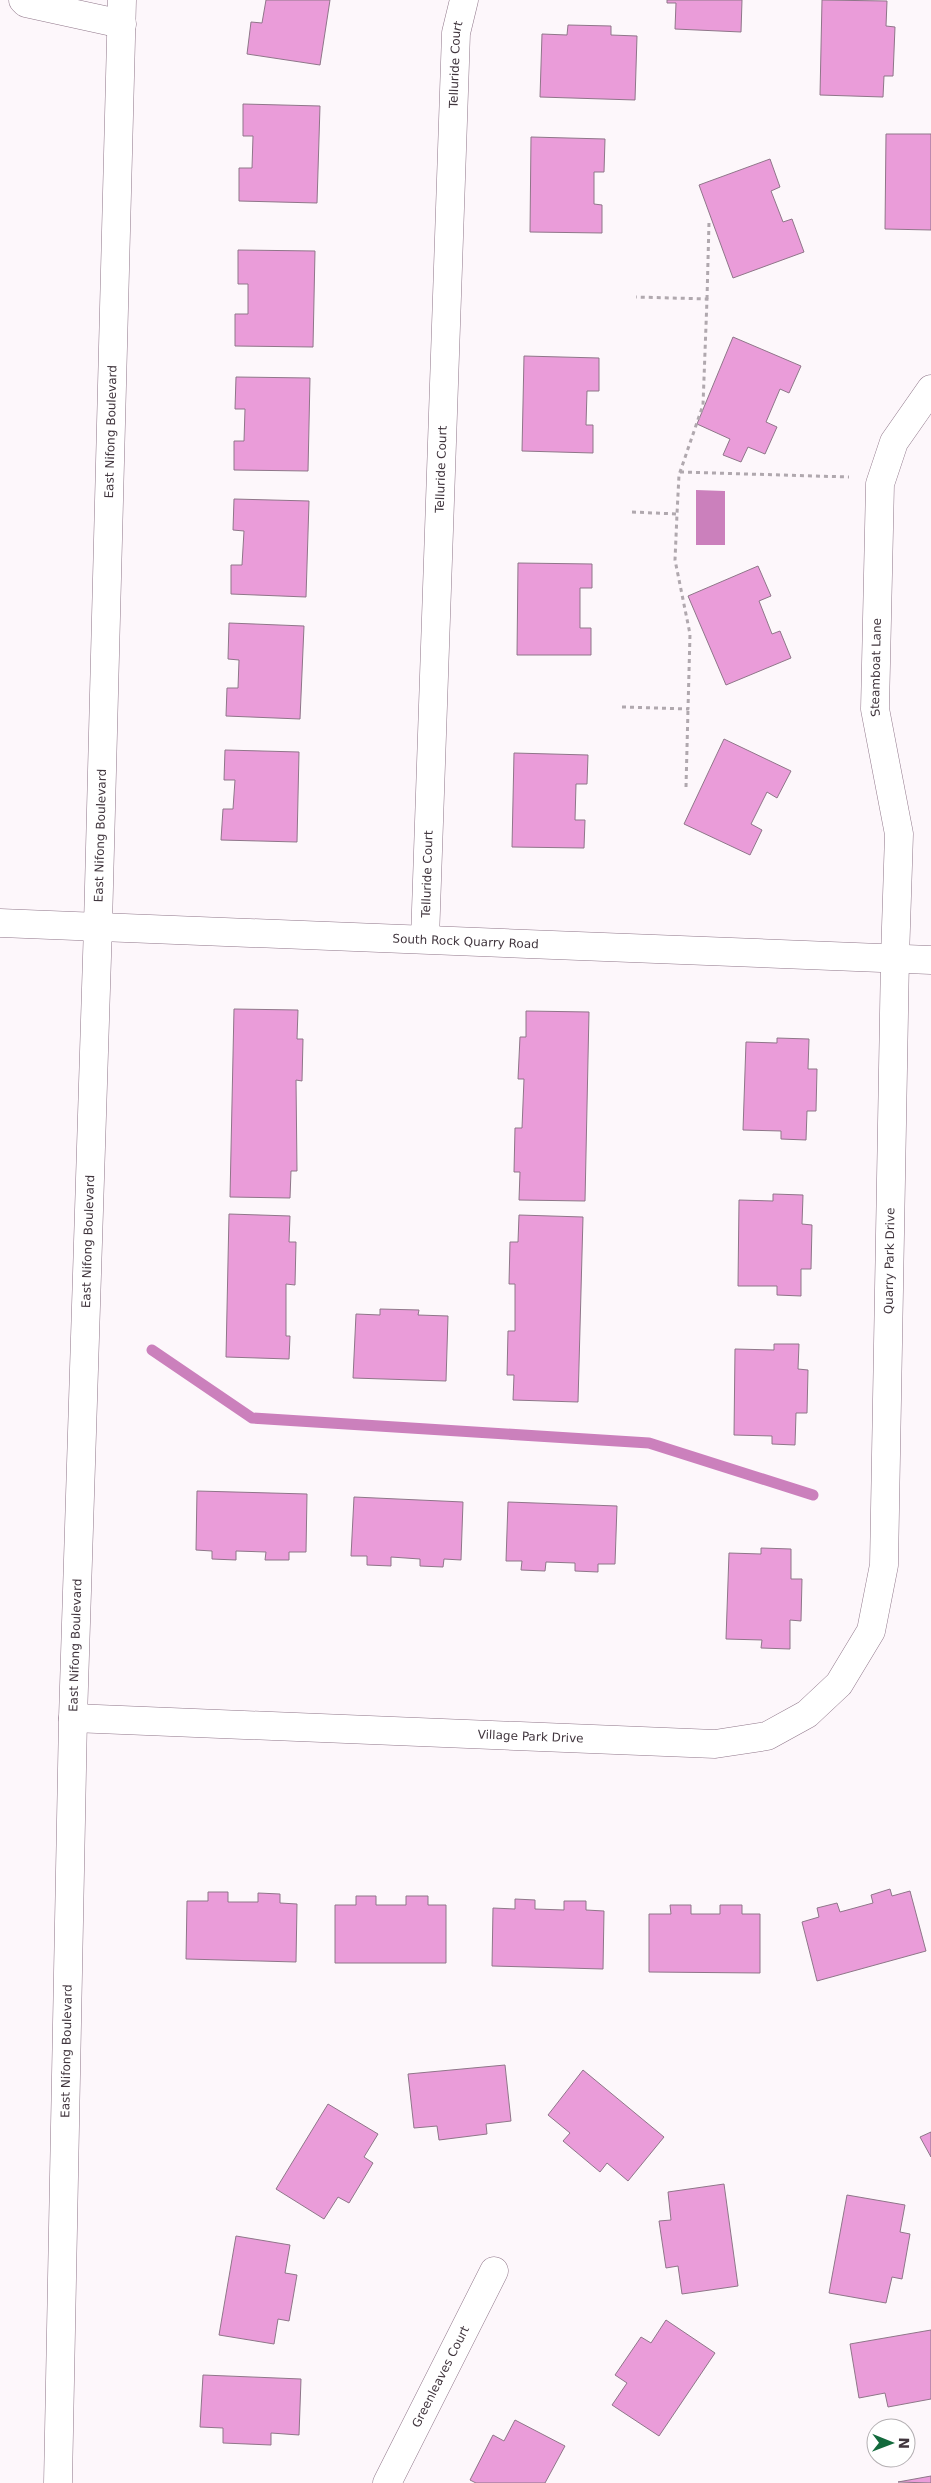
<svg xmlns="http://www.w3.org/2000/svg" width="931" height="2483" font-family="'DejaVu Sans',sans-serif">
  <style>
    .water { fill: #cb80bc }
    .lines { fill: none; stroke-linecap: round; stroke-linejoin: round }
    .stream { stroke: #cb80bc; stroke-width: 11 }
    .building { fill: #ea9cd9; stroke: #8f7689 }
    .minor-casing { stroke: #90778a; stroke-width: 29 }
    .path { stroke: #b0a8ae; stroke-width: 3; stroke-dasharray: 4 4; stroke-linecap: butt }
    .minor { stroke: #fff; stroke-width: 28 }
    .labels { text-anchor: middle; stroke-width: 4; stroke-linejoin: round; paint-order: stroke }
    .street-label { font-size: 12px; fill: #41363e; stroke: #fff }
  </style>
  <rect width="100%" height="100%" fill="#fdf7fb"/>
  <polygon class="water" points="696,490 725,491 725,545 696,545"/>
  <g class="lines">
    <polyline class="stream" points="152,1350 252,1418 649,1443 813,1495"/>
  </g>
  <g class="building">
    <polygon points="266,0 330,0 320,65 247,54 251,22 262,23"/>
    <polygon points="667,0 742,0 741,32 675,29 676,3 667,3"/>
    <polygon points="822,0 887,1 886,26 895,27 893,76 884,76 883,97 820,95"/>
    <polygon points="568,25 611,26 611,35 637,36 635,100 540,97 542,34 567,35"/>
    <polygon points="243,104 320,106 317,203 239,201 239,168 252,168 253,136 243,136"/>
    <polygon points="886,134 931,134 931,230 885,229"/>
    <polygon points="531,137 605,139 604,172 594,172 594,204 602,205 602,233 530,232"/>
    <polygon points="770,159 780,187 771,191 783,222 792,219 804,252 733,278 699,185"/>
    <polygon points="238,250 315,251 313,347 235,346 235,314 248,314 248,284 238,284"/>
    <polygon points="733,337 801,366 789,393 780,389 766,422 777,427 765,454 748,447 741,462 723,455 730,439 697,424"/>
    <polygon points="524,356 599,358 599,391 587,391 586,425 593,425 593,453 522,451"/>
    <polygon points="236,377 310,378 308,471 234,470 234,441 244,441 245,409 235,409"/>
    <polygon points="234,499 309,501 306,597 231,594 231,565 242,565 244,531 233,530"/>
    <polygon points="518,563 592,564 592,588 580,588 580,628 591,628 591,655 517,655"/>
    <polygon points="758,566 771,596 759,601 772,634 780,631 791,658 726,685 688,596"/>
    <polygon points="229,623 304,626 300,719 226,716 227,688 238,688 239,660 228,659"/>
    <polygon points="724,739 791,771 777,798 767,792 751,824 762,830 750,855 684,824"/>
    <polygon points="225,750 299,752 297,842 221,840 223,809 233,809 235,780 224,780"/>
    <polygon points="514,753 588,755 587,784 576,784 575,820 585,820 584,848 512,847"/>
    <polygon points="234,1009 298,1010 297,1039 303,1039 302,1081 296,1080 297,1171 291,1171 290,1198 230,1197"/>
    <polygon points="526,1011 589,1012 585,1201 519,1200 520,1172 514,1172 515,1128 522,1128 524,1079 518,1079 520,1037 526,1037"/>
    <polygon points="777,1038 809,1039 808,1069 817,1069 816,1111 807,1111 806,1140 781,1139 781,1131 743,1130 746,1042 777,1043"/>
    <polygon points="773,1194 803,1195 802,1224 812,1225 811,1269 801,1269 801,1296 777,1295 777,1286 738,1286 739,1200 773,1201"/>
    <polygon points="229,1214 290,1216 289,1242 296,1242 295,1285 286,1284 286,1336 290,1336 289,1359 226,1357"/>
    <polygon points="519,1215 583,1217 578,1402 513,1400 514,1375 507,1375 508,1331 515,1331 515,1284 509,1284 510,1242 518,1242"/>
    <polygon points="380,1309 419,1310 418,1315 448,1316 446,1381 353,1378 356,1314 380,1315"/>
    <polygon points="774,1344 799,1344 798,1369 808,1370 807,1413 796,1413 795,1445 772,1444 772,1436 734,1435 735,1349 774,1350"/>
    <polygon points="197,1491 307,1494 306,1552 289,1552 289,1560 265,1560 266,1552 236,1551 236,1560 212,1559 212,1551 196,1550"/>
    <polygon points="354,1497 463,1502 461,1560 444,1559 443,1567 420,1566 420,1559 391,1557 391,1566 367,1565 367,1556 351,1556"/>
    <polygon points="508,1502 617,1506 615,1564 598,1564 598,1572 575,1571 575,1563 546,1562 545,1571 521,1570 522,1561 506,1561"/>
    <polygon points="761,1548 791,1549 791,1579 802,1579 801,1621 790,1620 790,1649 761,1648 762,1640 726,1639 729,1553 761,1554"/>
    <polygon points="890,1889 892,1896 910,1891 926,1951 817,1981 802,1922 819,1917 817,1908 837,1903 840,1912 873,1903 871,1895"/>
    <polygon points="208,1892 228,1892 228,1902 258,1902 258,1893 280,1894 280,1903 297,1904 296,1962 186,1959 187,1901 208,1901"/>
    <polygon points="356,1896 376,1896 376,1905 406,1905 406,1896 428,1896 428,1905 446,1905 446,1963 335,1963 335,1905 356,1905"/>
    <polygon points="515,1899 535,1900 535,1909 564,1910 564,1901 586,1901 586,1910 604,1911 603,1969 492,1966 493,1908 515,1909"/>
    <polygon points="670,1905 691,1905 691,1914 720,1914 720,1905 742,1905 742,1914 760,1914 760,1973 649,1972 649,1914 671,1914"/>
    <polygon points="505,2065 511,2121 486,2124 487,2134 439,2140 437,2126 414,2128 408,2074"/>
    <polygon points="583,2070 664,2137 628,2181 607,2163 600,2172 563,2141 570,2133 548,2115"/>
    <polygon points="328,2104 378,2134 364,2157 373,2163 349,2203 338,2197 324,2219 276,2189"/>
    <polygon points="931,2132 931,2157 920,2137"/>
    <polygon points="724,2184 738,2286 682,2294 678,2266 666,2268 659,2221 671,2220 668,2192"/>
    <polygon points="847,2195 905,2205 900,2232 910,2234 902,2279 892,2277 886,2303 829,2293"/>
    <polygon points="236,2236 290,2245 285,2273 297,2275 289,2321 278,2319 274,2344 219,2335"/>
    <polygon points="666,2320 715,2353 659,2436 612,2405 627,2383 615,2375 641,2337 651,2343"/>
    <polygon points="931,2330 931,2399 888,2407 885,2393 859,2398 850,2344"/>
    <polygon points="203,2375 301,2379 299,2435 271,2433 271,2445 223,2443 223,2428 200,2427"/>
    <polygon points="515,2420 565,2446 545,2483 476,2483 470,2480 493,2435 504,2441"/>
    <polygon points="931,2476 931,2483 898,2482"/>
  </g>
  <g class="lines">
    <defs>
      <g id="minor">
        <polyline points="23,0 26,3 122,24"/>
        <path id="s1" d="M0,923l931,37"/>
        <path id="s2" d="M425,939l31,-906 8,-33"/>
        <path id="s3" d="M73,1718l642,26 52,-8 40,-22 32,-30 32,-53 13,-66 11,-607 4,-124 -24,-125 5,-225 14,-42 37,-53"/>
        <path id="s4" d="M58,2483l15,-765 25,-793 24,-925"/>
        <path id="s5" d="M387,2483l107,-212"/>
      </g>
    </defs>
    <use href="#minor" class="minor-casing"/>
    <g class="path">
      <polyline points="707,299 709,222"/>
      <polyline points="680,472 849,477"/>
      <polyline points="632,512 677,514"/>
      <polyline points="622,707 688,709 690,634 675,560 677,514 679,475 703,405 707,299 636,297"/>
      <polyline points="686,787 688,709"/>
    </g>
    <use href="#minor" class="minor"/>
  </g>
  <g class="labels">
    <g class="street-label">
      <text dy="4" stroke="none"><textPath href="#s2" startOffset="875">Telluride Court</textPath></text>
      <text dy="4" stroke="none"><textPath href="#s4" startOffset="2052">East Nifong Boulevard</textPath></text>
      <text dy="4" stroke="none"><textPath href="#s2" startOffset="470">Telluride Court</textPath></text>
      <text dy="4" stroke="none"><textPath href="#s3" startOffset="1814">Steamboat Lane</textPath></text>
      <text dy="4" stroke="none"><textPath href="#s4" startOffset="1648">East Nifong Boulevard</textPath></text>
      <text dy="4" stroke="none"><textPath href="#s2" startOffset="65">Telluride Court</textPath></text>
      <text dy="4" stroke="none"><textPath href="#s1" startOffset="466">South Rock Quarry Road</textPath></text>
      <text dy="4" stroke="none"><textPath href="#s4" startOffset="1242">East Nifong Boulevard</textPath></text>
      <text dy="4" stroke="none"><textPath href="#s3" startOffset="1218">Quarry Park Drive</textPath></text>
      <text dy="4" stroke="none"><textPath href="#s4" startOffset="838">East Nifong Boulevard</textPath></text>
      <text dy="4" stroke="none"><textPath href="#s3" startOffset="458">Village Park Drive</textPath></text>
      <text dy="4" stroke="none"><textPath href="#s4" startOffset="432">East Nifong Boulevard</textPath></text>
      <text dy="4" stroke="none"><textPath href="#s5" startOffset="119">Greenleaves Court</textPath></text>
    </g>
  </g>
  <g transform="translate(891 2443) rotate(91)"><circle r="24" fill="#ffffff" stroke="#b3afb2"/>
  <path d="M0-4L9 19L0 12L-9 19Z" fill="#126a3c"/>
  <text y="-8" font-size="14" font-weight="bold" text-anchor="middle" fill="#41363e">N</text>
  </g>
</svg>
